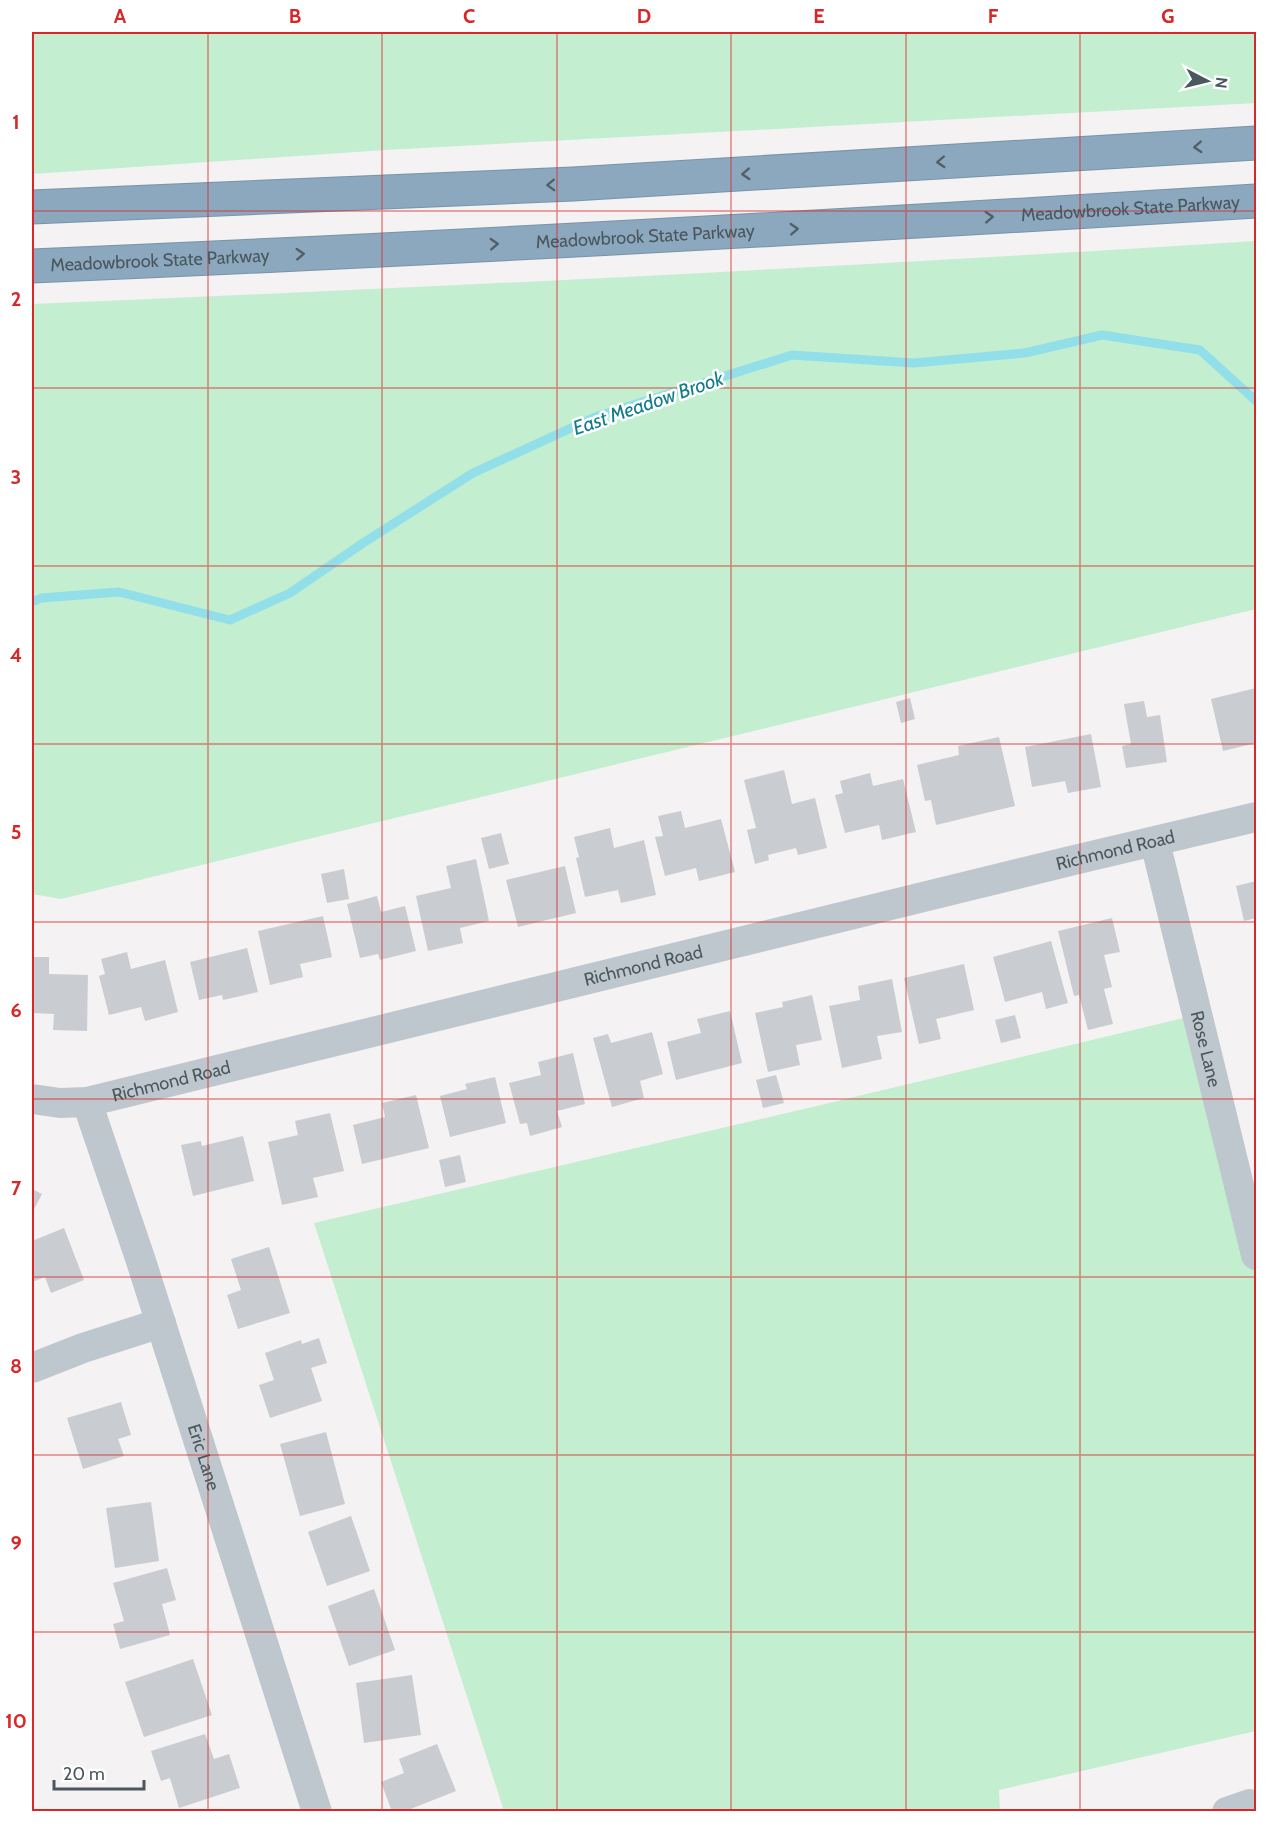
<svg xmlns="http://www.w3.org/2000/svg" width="1288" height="1843" font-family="Cabin,sans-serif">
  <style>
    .green { fill: #c3eed0 }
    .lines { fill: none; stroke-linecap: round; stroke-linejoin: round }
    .stream { stroke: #92dfe9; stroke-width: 9 }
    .building { fill: #c9cdd1 }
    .highway-casing { stroke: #7794a9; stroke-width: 35 }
    .minor { stroke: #bec7cd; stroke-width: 30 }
    .highway { stroke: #8ca8be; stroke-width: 33 }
    .oneway { stroke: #515f68 }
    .grid { fill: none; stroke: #d62828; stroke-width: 1.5; stroke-opacity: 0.55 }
    .labels { text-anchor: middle; stroke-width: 5; stroke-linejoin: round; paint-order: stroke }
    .street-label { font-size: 18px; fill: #4a575e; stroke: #fff }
    .water-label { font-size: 20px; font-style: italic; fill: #127c8b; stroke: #fff }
    .neatline { fill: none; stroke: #d62828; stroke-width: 2 }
    .grid-label { font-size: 20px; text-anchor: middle; font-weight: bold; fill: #d62828 }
  </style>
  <rect width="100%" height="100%" fill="#f4f2f2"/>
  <g class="green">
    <polygon points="32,32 1256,32 1256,103 385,150 32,174"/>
    <path d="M1256,241v368l-1195,290 -29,-5v-590c408,-17 816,-37 1224,-63z"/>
    <polygon points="1196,1015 1256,1255 1256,1731 999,1790 1000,1811 504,1811 314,1223 821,1105"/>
  </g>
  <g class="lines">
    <polyline class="stream" points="32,602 41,598 119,592 230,620 290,593 363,543 473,473 595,417 792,355 914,363 1025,353 1102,335 1200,350 1256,401"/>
  </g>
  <g class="building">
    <polygon points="1256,688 1256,743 1223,751 1211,699"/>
    <polygon points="910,698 915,719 901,723 896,702"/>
    <polygon points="1144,701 1147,717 1160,715 1167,762 1126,768 1122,746 1131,744 1124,704"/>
    <polygon points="1091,734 1101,787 1068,793 1065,781 1032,787 1025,747"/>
    <polygon points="999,737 1015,806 936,825 931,800 925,801 917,765 959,755 958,746"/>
    <polygon points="784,770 792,804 815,798 827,848 798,855 796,848 768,855 769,860 755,864 747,830 756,828 744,780"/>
    <polygon points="870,773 873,786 903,779 916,832 882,840 879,825 845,833 835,795 843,793 840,781"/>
    <polygon points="681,811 685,828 721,819 735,872 699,881 696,868 665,876 655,837 663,836 658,816"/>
    <polygon points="610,828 614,848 644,840 656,895 621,903 618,890 585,897 576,858 579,857 574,837"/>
    <polygon points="501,833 509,864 489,869 481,838"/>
    <polygon points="476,859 489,921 460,928 463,943 428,951 416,896 451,888 446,866"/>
    <polygon points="565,866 576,913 518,927 506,880"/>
    <polygon points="344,869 349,899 327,903 321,874"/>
    <polygon points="1256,881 1256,918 1244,921 1236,886"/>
    <polygon points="377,896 381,912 405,906 416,951 380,960 378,954 360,958 347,904"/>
    <polygon points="323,916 332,957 300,964 303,977 270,985 258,931"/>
    <polygon points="1112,918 1120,952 1104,955 1112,987 1104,989 1113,1024 1088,1030 1079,995 1074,996 1058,931"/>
    <polygon points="1051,941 1068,1003 1046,1009 1042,992 1005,1002 993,957"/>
    <polygon points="247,948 258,992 223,1000 222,995 199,1000 190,962"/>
    <polygon points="127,952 131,969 165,960 178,1012 145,1021 141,1007 109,1015 99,976 105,974 101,959"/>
    <polygon points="32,957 49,957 49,974 88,975 87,1031 53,1030 54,1014 32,1013"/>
    <polygon points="964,964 974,1010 936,1019 941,1039 919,1044 904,978"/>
    <polygon points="892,979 902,1032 877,1036 882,1059 842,1068 829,1006 860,1000 858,986"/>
    <polygon points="812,995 822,1040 796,1045 800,1065 768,1072 755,1013 783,1007 782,1002"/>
    <polygon points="730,1011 742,1063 676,1080 667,1042 701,1033 697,1019"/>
    <polygon points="1015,1015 1021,1038 1001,1043 995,1020"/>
    <polygon points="652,1032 663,1074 640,1081 644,1098 612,1107 593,1038 608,1034 611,1043"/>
    <polygon points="573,1053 585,1104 557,1111 562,1127 530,1136 527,1123 520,1124 509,1083 541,1075 538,1062"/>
    <polygon points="776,1075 784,1103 763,1108 756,1080"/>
    <polygon points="495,1077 506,1123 450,1137 440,1096 467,1089 465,1084"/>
    <polygon points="416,1095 429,1148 362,1164 353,1125 385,1117 382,1103"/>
    <polygon points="330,1113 344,1171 313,1178 318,1197 282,1205 268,1142 298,1135 295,1121"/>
    <polygon points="243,1136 254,1181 193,1196 181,1145 201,1141 202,1146"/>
    <polygon points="460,1155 466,1182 445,1187 439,1160"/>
    <polygon points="32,1189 42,1194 32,1213"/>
    <polygon points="64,1228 84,1280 51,1293 45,1277 32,1282 32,1241"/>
    <polygon points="269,1247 290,1313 238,1329 227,1295 241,1290 231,1259"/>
    <polygon points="319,1338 327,1363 311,1368 322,1401 270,1418 259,1385 274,1380 265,1353 301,1340 302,1344"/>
    <polygon points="121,1402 131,1435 118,1439 124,1456 83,1469 67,1418"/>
    <polygon points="326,1432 345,1504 300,1516 280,1444"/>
    <polygon points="151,1502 159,1561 115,1568 106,1508"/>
    <polygon points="351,1516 370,1571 327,1586 308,1532"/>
    <polygon points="167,1568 176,1600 162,1604 170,1635 120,1649 113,1624 124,1621 113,1583"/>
    <polygon points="374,1589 395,1650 349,1666 328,1606"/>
    <polygon points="193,1659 212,1715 144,1737 125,1682"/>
    <polygon points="412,1675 421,1735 364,1743 356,1683"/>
    <polygon points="205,1734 214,1759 229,1754 240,1788 179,1808 170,1778 161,1781 151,1751"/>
    <polygon points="437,1744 456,1791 403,1812 392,1812 381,1782 404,1773 399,1759"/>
  </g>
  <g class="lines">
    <defs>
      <g id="highway">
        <polyline points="32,207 573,184 1256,143"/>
        <path id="s4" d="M32,266c408,-17 816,-40 1224,-65"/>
      </g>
    </defs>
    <use href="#highway" class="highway-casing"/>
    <g class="minor">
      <path id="s1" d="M1155,842l101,413"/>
      <path id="s2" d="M32,1099l28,4 27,-1 983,-241 186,-44"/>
      <path id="s3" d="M87,1102l53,156 177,554"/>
      <polyline points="32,1368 83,1348 161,1323"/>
      <polyline points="1227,1812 1250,1804 1252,1812"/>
    </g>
    <use href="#highway" class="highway"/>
  </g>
  <defs><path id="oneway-chevron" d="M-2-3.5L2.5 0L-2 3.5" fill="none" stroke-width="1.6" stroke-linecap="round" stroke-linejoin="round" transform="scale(1.5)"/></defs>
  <g class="oneway">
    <use href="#oneway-chevron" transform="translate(1198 147) rotate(177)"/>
    <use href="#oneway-chevron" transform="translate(941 162) rotate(177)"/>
    <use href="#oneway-chevron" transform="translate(746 174) rotate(177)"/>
    <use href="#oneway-chevron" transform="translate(551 185) rotate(178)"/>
    <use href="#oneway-chevron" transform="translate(989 217) rotate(-3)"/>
    <use href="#oneway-chevron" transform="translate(794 229) rotate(-3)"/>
    <use href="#oneway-chevron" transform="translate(494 244) rotate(-3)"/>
    <use href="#oneway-chevron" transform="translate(300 254) rotate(-3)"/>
  </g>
  <path class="grid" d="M208,32v1780M382,32v1780M557,32v1780M731,32v1780M906,32v1780M1080,32v1780M32,211h1224M32,388h1224M32,566h1224M32,744h1224M32,922h1224M32,1099h1224M32,1277h1224M32,1455h1224M32,1632h1224"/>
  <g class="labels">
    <g class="street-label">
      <text dy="6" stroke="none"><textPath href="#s4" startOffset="1100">Meadowbrook State Parkway</textPath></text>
      <text dy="6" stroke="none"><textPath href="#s4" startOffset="614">Meadowbrook State Parkway</textPath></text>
      <text dy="6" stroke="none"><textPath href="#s4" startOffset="128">Meadowbrook State Parkway</textPath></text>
      <text dy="6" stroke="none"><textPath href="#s2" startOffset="1114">Richmond Road</textPath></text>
      <text dy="6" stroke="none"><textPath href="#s2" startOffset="628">Richmond Road</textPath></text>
      <text dy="6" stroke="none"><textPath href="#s1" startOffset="213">Rose Lane</textPath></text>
      <text dy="6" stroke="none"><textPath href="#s2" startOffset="142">Richmond Road</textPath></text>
      <text dy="6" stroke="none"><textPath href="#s3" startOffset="374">Eric Lane</textPath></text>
    </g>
    <g class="water-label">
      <text transform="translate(648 403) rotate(-19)" y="7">East Meadow Brook</text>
    </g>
  </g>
  <rect width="1288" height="1843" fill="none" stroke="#ffffff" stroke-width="66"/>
  <g transform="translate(1207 81) rotate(97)" stroke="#ffffff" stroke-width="4.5" paint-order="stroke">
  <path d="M0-4.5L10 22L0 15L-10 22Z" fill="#4a575e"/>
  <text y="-9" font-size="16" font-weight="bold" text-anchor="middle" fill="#4a575e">N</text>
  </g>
  <path d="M54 1780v9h90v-9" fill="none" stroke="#4a575e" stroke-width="3"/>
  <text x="63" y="1780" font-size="18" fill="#4a575e" stroke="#ffffff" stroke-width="4.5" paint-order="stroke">20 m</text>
  <rect x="33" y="33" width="1222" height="1777" class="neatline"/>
  <g class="grid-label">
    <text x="120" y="23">A</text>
    <text x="295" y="23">B</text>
    <text x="469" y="23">C</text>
    <text x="644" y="23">D</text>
    <text x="819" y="23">E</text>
    <text x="993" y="23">F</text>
    <text x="1168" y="23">G</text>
    <text x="16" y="129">1</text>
    <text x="16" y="306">2</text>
    <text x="16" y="484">3</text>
    <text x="16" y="662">4</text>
    <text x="16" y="839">5</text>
    <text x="16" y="1017">6</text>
    <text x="16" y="1195">7</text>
    <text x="16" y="1373">8</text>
    <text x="16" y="1550">9</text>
    <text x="16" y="1728">10</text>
  </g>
</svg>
